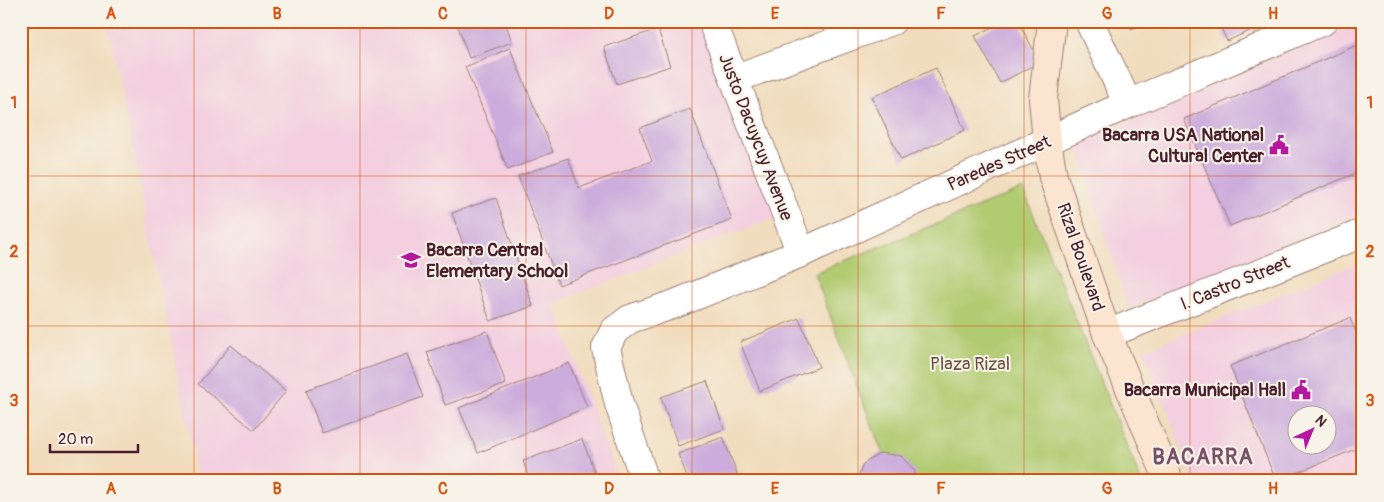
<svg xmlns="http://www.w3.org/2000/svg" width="1384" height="502" font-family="Pangolin,sans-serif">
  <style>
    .built { fill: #f3cfdf; fill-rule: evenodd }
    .green { fill: #b1cb71; stroke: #7e754e }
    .building { fill: #ccacdc; fill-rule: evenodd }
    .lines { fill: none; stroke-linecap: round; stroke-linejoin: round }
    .minor-casing { stroke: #9e7e74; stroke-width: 30 }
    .secondary-casing { stroke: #9e7e74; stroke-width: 30 }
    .minor { stroke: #fff; stroke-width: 28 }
    .secondary { stroke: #fce5d0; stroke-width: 28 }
    .grid { fill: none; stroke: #d8530f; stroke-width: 1; stroke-opacity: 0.55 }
    .labels { text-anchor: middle; stroke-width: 4; stroke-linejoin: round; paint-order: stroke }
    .poi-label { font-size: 18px; font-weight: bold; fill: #4a1f2b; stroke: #f7f3e8; text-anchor: end }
    .street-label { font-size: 18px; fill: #4a1f2b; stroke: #f7f3e8 }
    .park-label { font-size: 18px; fill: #695340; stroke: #f7f3e8 }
    .district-label { font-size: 22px; font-weight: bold; letter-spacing: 1px; fill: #785069; stroke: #f7f3e8 }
    .neatline { fill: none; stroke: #d8530f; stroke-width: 2 }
    .grid-label { font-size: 16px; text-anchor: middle; font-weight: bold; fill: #d8530f }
  </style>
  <rect width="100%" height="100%" fill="#f7f3e8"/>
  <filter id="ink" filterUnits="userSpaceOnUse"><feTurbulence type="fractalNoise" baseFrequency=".02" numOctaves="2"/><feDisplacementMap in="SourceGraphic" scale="10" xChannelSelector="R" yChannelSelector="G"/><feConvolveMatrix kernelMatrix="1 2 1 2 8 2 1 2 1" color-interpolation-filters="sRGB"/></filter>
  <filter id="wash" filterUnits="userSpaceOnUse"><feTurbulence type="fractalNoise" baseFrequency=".0096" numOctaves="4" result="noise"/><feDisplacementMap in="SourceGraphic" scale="20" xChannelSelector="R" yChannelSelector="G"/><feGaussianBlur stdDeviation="1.12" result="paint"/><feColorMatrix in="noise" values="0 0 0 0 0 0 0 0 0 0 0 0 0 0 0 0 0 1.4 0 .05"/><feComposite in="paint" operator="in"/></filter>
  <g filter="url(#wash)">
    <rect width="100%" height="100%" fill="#f1ddbe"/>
    <g class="built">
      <polygon points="107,21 701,21 779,216 554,303 619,481 199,481"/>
      <polygon points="1354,23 1363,47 1363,213 1128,308 1077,145"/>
      <path d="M1363,261v220h-169l-50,-131zM1296,414h30v30h-30z"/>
    </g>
    <polygon class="green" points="1023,189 1141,481 893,481 814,273"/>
    <g id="blocks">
      <g class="building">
        <polygon points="456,21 505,21 512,42 469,58"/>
        <polygon points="1004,21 1018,21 1040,62 1000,83 975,36"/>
        <polygon points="1128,21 1152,21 1152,22 1131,29"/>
        <polygon points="1218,21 1272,21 1227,41"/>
        <polygon points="658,29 670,66 617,84 604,47"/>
        <polygon points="1360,44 1363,50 1363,170 1230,226 1184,119"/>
        <polygon points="510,48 553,152 508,170 465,67"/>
        <polygon points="936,68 965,130 901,160 872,97"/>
        <polygon points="690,109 732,220 559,285 518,176 568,158 579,188 652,161 640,128"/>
        <polygon points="496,198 533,306 490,321 452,213"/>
        <polygon points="1363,281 1363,297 1357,283"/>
        <polygon points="799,318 819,367 760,391 740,342"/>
        <path d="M1350,318l13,31v97l-87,35 -46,-115zM1296,414h30v30h-30z"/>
        <polygon points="487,331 506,384 445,405 427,352"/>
        <polygon points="231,345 286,391 254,430 198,384"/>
        <polygon points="407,354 423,397 322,433 306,390"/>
        <polygon points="569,363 587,407 478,453 459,408"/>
        <polygon points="707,381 724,429 678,446 661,397"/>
        <polygon points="723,437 740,481 689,481 678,454"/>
        <polygon points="582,439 598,481 530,481 523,461"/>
        <polygon points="880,453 901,456 915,471 915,481 857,481 863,464"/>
      </g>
    </g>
  </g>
  <g filter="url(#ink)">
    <use href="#blocks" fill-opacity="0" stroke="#9e7e74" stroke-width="1"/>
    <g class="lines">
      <defs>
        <g id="minor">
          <polyline points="712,21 801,253"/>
          <polyline points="1089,21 1128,104"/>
          <polyline points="734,79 892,21"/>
          <polyline points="1107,334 1363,233"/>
          <polyline points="645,481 619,404 606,348 614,331 630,319 675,304 801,253 1128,104 1323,21"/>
        </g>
        <polyline id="secondary" points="1052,21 1043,99 1047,141 1053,177 1107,334 1169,481"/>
      </defs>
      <use href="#minor" class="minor-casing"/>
      <use href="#secondary" class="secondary-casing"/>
      <use href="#minor" class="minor"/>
      <use href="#secondary" class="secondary"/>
    </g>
  </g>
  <path class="grid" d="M194,21v460M360,21v460M526,21v460M692,21v460M858,21v460M1024,21v460M1190,21v460M21,176h1342M21,326h1342"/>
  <defs>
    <symbol id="civic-bare" viewBox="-9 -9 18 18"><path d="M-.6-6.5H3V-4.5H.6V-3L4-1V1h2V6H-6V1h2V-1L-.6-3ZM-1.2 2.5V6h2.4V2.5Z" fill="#b5179e" stroke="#f7f3e8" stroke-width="2.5" paint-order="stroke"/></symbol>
    <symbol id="school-bare" viewBox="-9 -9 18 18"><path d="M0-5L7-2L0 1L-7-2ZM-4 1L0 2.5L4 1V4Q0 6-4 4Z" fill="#b5179e" stroke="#f7f3e8" stroke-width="2.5" paint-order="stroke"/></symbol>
  </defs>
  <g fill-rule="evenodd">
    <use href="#civic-bare" x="1265" y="131" width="28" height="28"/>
    <use href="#school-bare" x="397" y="246" width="28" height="28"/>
    <use href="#civic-bare" x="1287" y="376" width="28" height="28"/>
  </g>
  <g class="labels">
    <g class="poi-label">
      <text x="1264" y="141">Bacarra USA National<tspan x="1264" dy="21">Cultural Center</tspan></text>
      <text x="426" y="256" text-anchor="start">Bacarra Central<tspan x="426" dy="21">Elementary School</tspan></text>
      <text x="1286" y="396">Bacarra Municipal Hall</text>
    </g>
    <g class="street-label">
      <text transform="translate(756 137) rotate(69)" y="6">Justo Dacuycuy Avenue</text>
      <text transform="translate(999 163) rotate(-24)" y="6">Paredes Street</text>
      <text transform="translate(1081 257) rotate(71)" y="6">Rizal Boulevard</text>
      <text transform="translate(1235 283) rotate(-22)" y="6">I. Castro Street</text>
    </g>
    <g class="park-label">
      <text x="970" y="370">Plaza Rizal</text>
    </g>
    <g class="district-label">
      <text x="1203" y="464">BACARRA</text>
    </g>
  </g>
  <rect width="1384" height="502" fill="none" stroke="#f7f3e8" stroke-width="55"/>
  <g transform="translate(1312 430) rotate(44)"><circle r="24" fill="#f7f3e8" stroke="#b29e9c"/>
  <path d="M0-4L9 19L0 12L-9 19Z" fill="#b5179e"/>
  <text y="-8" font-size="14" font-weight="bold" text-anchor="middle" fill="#4a1f2b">N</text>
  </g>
  <path d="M50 444v8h88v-8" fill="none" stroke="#4a1f2b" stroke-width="2.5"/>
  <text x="58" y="444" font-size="15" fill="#4a1f2b" stroke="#f7f3e8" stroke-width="4" paint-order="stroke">20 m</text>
  <rect x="28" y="28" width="1328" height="446" class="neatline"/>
  <g class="grid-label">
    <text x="111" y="19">A</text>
    <text x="277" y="19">B</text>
    <text x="443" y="19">C</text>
    <text x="609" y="19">D</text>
    <text x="775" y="19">E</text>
    <text x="941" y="19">F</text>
    <text x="1107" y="19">G</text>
    <text x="1273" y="19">H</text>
    <text x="14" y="108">1</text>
    <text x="1370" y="108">1</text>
    <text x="14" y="257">2</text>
    <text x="1370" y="257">2</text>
    <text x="14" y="406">3</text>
    <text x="1370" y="406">3</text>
    <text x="111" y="494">A</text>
    <text x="277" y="494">B</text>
    <text x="443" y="494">C</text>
    <text x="609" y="494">D</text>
    <text x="775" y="494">E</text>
    <text x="941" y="494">F</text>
    <text x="1107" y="494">G</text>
    <text x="1273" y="494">H</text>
  </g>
</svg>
